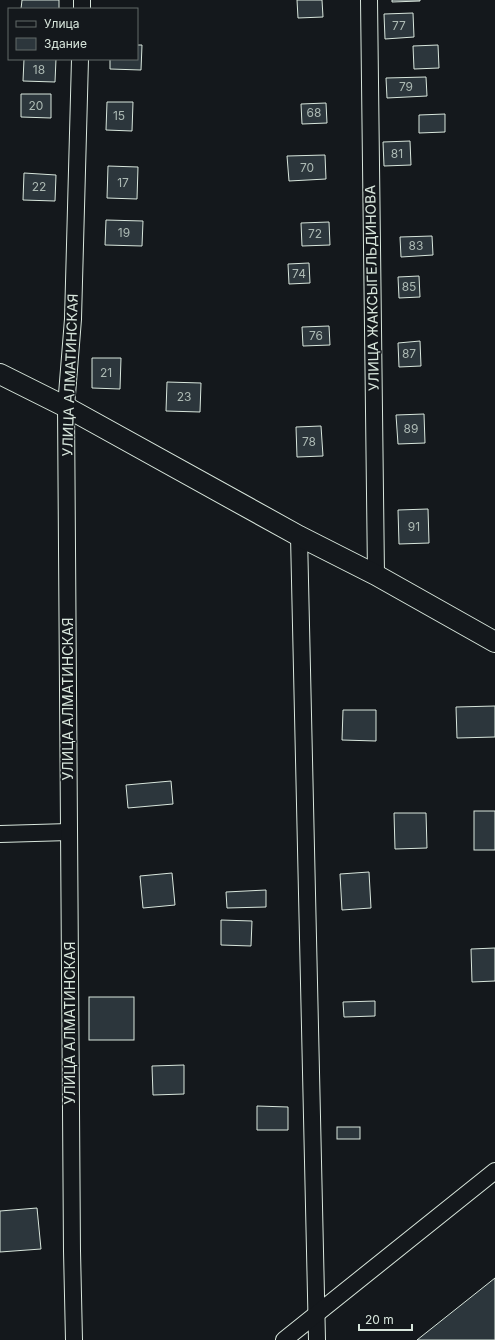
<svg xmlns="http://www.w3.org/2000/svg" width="495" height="1340" font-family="Inter,sans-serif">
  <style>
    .building { fill: #2c363c; stroke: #d8e6dc }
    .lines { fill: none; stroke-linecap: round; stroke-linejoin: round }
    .minor-casing { stroke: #d8e6dc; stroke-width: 18 }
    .tertiary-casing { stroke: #d8e6dc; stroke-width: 22 }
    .minor { stroke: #14181c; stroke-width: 16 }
    .tertiary { stroke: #14181c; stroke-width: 20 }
    .labels { text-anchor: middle; stroke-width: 3; stroke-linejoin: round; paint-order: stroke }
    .number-label { font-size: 12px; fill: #adbab4 }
    .street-label { font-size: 14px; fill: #d8e6dc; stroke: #14181c }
  </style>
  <rect width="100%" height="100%" fill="#14181c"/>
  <g class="building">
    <polygon points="22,0 59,0 59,9 21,9"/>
    <polygon points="297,0 322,0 323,17 298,18"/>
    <polygon points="392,0 420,0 420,1 392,2"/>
    <polygon points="413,13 414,37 385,39 384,14"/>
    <polygon points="137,45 142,45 141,70 110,69 110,59 137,59"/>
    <polygon points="438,45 439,68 414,69 413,46"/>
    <polygon points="24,59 56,59 55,82 23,81"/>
    <polygon points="426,77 427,96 387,98 386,78"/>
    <polygon points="21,94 51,94 51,118 21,117"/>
    <polygon points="107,102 133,102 132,131 106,130"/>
    <polygon points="326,103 327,123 302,124 301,104"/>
    <polygon points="445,114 445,132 419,133 419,115"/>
    <polygon points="410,141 411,165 384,166 383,142"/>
    <polygon points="325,155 326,179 289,181 287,156"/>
    <polygon points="108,166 138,167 137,199 107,198"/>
    <polygon points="24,173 56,175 55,201 23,200"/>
    <polygon points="106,220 143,221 142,246 105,245"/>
    <polygon points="329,222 330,245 302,246 301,223"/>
    <polygon points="432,236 433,255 401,257 400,237"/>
    <polygon points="309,263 310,283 289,284 288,264"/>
    <polygon points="419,276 420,297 399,298 398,277"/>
    <polygon points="329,326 330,345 303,346 302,327"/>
    <polygon points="420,341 421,366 399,367 398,343"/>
    <polygon points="92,358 121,358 120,389 92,388"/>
    <polygon points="167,382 201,383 200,412 166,411"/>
    <polygon points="424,414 425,443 398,444 396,415"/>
    <polygon points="321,426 323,456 297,457 296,427"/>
    <polygon points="428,509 429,543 399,544 398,510"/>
    <polygon points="495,706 495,737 457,738 456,707"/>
    <polygon points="343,710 376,710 376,741 342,740"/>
    <polygon points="171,781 173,804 128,808 126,785"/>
    <rect x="474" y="811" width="21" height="39"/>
    <polygon points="394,813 426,813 427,848 395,849"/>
    <polygon points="369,872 371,908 342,910 340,874"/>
    <polygon points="172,873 175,905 143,908 140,876"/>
    <polygon points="266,890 266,907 227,908 226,892"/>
    <polygon points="221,920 252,921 251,946 221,945"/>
    <polygon points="495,948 495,981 472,982 471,949"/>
    <rect x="89" y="997" width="45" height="43"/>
    <polygon points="375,1001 375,1016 344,1017 343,1002"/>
    <polygon points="184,1065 184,1094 153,1095 152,1066"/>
    <polygon points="257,1106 288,1107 288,1130 257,1130"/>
    <rect x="337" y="1127" width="23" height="12"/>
    <polygon points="37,1208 41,1249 0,1252 0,1211"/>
    <polygon points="495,1278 495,1340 417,1340"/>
  </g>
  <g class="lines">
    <defs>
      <g id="minor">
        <polyline points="369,0 376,575"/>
        <polyline points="82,9 82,0"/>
        <polyline points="299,536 317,1340"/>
        <polyline points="0,834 69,832"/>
        <polyline points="74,1340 72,1251 66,407 73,319 80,59"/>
        <polyline points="284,1340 495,1171"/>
      </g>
      <polyline id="tertiary" points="0,374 66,407 299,536 376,575 495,642"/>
    </defs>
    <use href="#minor" class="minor-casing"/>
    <use href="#tertiary" class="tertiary-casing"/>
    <use href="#minor" class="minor"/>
    <use href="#tertiary" class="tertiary"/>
  </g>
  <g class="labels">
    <g class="number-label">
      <text x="399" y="30">77</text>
      <text x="39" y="74">18</text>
      <text x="406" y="91">79</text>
      <text x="36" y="110">20</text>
      <text x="314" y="117">68</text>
      <text x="119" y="120">15</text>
      <text x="397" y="158">81</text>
      <text x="307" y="172">70</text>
      <text x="123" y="187">17</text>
      <text x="39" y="191">22</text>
      <text x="124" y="237">19</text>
      <text x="315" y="238">72</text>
      <text x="416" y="250">83</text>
      <text x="299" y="278">74</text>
      <text x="409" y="291">85</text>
      <text x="316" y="340">76</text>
      <text x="409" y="358">87</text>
      <text x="106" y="377">21</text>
      <text x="184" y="401">23</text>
      <text x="411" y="433">89</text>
      <text x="309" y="446">78</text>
      <text x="414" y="531">91</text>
    </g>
    <g class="street-label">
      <text transform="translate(372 288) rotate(-91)" y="5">УЛИЦА ЖАКСЫГЕЛЬДИНОВА</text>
      <text transform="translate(70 375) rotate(-88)" y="5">УЛИЦА АЛМАТИНСКАЯ</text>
      <text transform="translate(68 699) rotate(-90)" y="5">УЛИЦА АЛМАТИНСКАЯ</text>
      <text transform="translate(70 1023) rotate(-90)" y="5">УЛИЦА АЛМАТИНСКАЯ</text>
    </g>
  </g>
  <rect x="8" y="8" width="130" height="52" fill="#14181c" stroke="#626a69"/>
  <rect x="16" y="21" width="20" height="6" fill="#14181c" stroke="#626a69"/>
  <text x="44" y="28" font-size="12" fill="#d8e6dc">Улица</text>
  <rect x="16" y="38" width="20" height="12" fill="#2c363c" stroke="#626a69"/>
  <text x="44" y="48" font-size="12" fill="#d8e6dc">Здание</text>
  <path d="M359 1324v6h53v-6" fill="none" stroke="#d8e6dc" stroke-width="2"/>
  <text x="365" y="1324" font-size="12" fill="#d8e6dc" stroke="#14181c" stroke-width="3" paint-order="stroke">20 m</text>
</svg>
